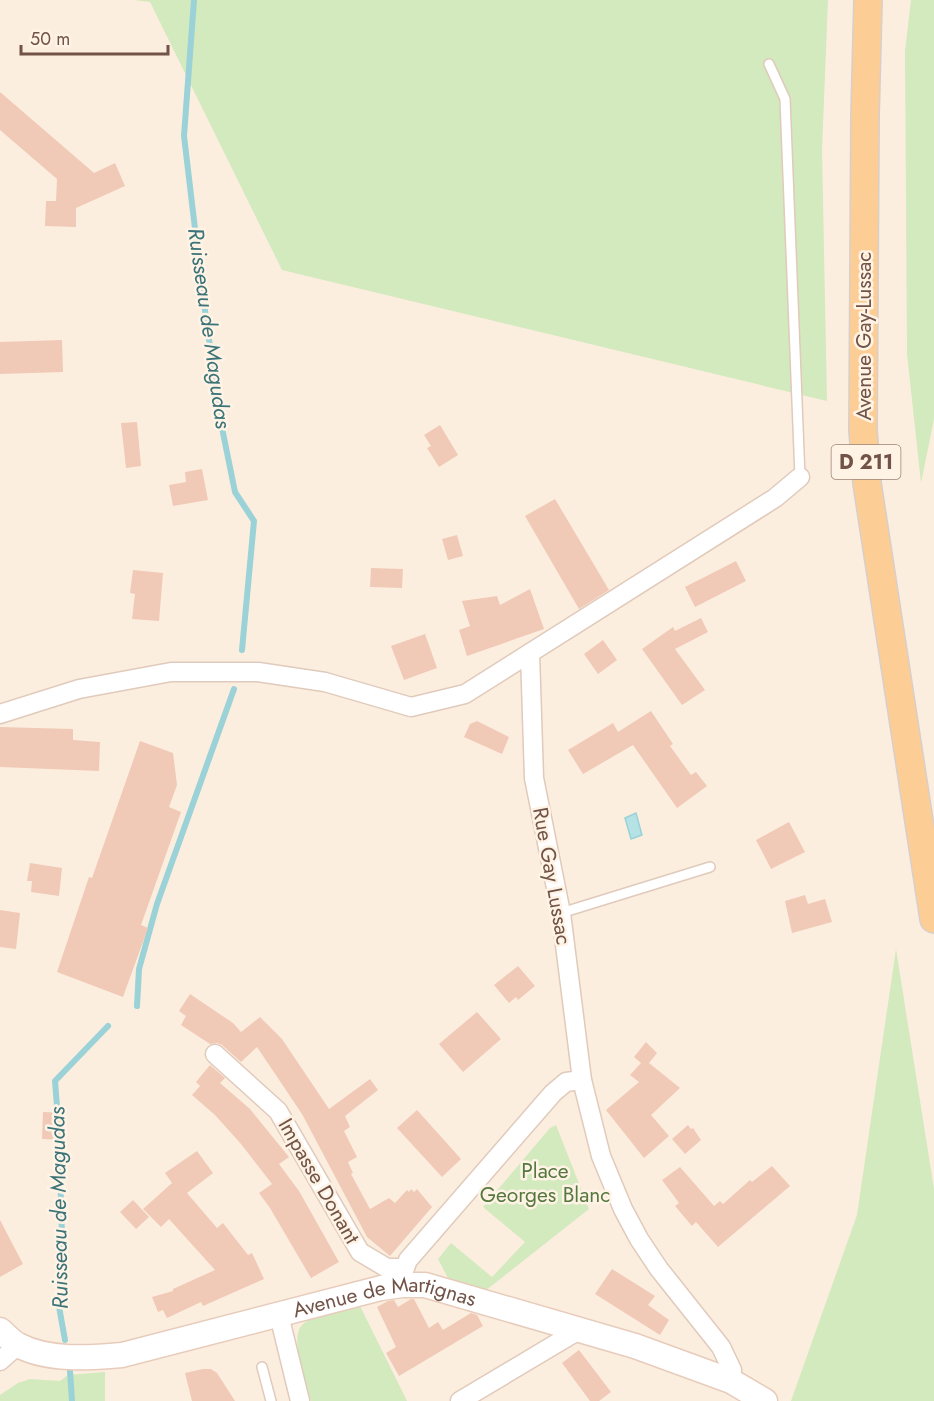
<svg xmlns="http://www.w3.org/2000/svg" width="934" height="1401" font-family="Jost,sans-serif">
  <style>
    .green { fill: #d3e9be }
    .water { fill: #b4e2e5; stroke: #9ad2d7; stroke-width: 1.5 }
    .lines { fill: none; stroke-linecap: round; stroke-linejoin: round }
    .stream { stroke: #9ad2d7; stroke-width: 6 }
    .building { fill: #f1c9b7 }
    .lane-casing { stroke: #e0cabb; stroke-width: 12 }
    .street-casing { stroke: #e0cabb; stroke-width: 21 }
    .secondary-casing { stroke: #e7ccbb; stroke-width: 27 }
    .primary-casing { stroke: #d8cfcb; stroke-width: 30 }
    .lane { stroke: #fff; stroke-width: 9 }
    .street { stroke: #fff; stroke-width: 18 }
    .secondary { stroke: #fff; stroke-width: 24 }
    .primary { stroke: #fcce96; stroke-width: 27 }
    .labels { text-anchor: middle; stroke-width: 5; stroke-linejoin: round; paint-order: stroke }
    .shield { fill: #fff3e5; stroke: #9c8376; stroke-width: 1.5 }
    .shield-label { font-size: 20px; font-weight: bold; fill: #725347 }
    .street-label { font-size: 21px; fill: #725347; stroke: #fff3e5 }
    .park-label { font-size: 21px; fill: #54783f; stroke: #fff3e5 }
    .water-label { font-size: 22px; font-style: italic; fill: #3b7378; stroke: #fff3e5 }
  </style>
  <rect width="100%" height="100%" fill="#fceedf"/>
  <g class="green">
    <polygon points="134,0 828,0 822,150 827,401 282,270 150,2"/>
    <polygon points="911,0 934,0 934,419 921,483 907,354 905,51"/>
    <polygon points="896,949 934,1189 934,1401 791,1401 857,1215"/>
    <polygon points="556,1125 589,1209 485,1291 449,1280 438,1259 451,1243 492,1277 525,1242 483,1207 550,1128"/>
    <path d="M360,1306l47,95h-96c-4,-17 -22,-63 -9,-76 11,-11 43,-15 58,-19z"/>
    <polygon points="105,1372 105,1401 0,1401 0,1395 18,1383 30,1379 60,1381 68,1375"/>
  </g>
  <polygon class="water" points="636,813 642,835 631,839 625,818"/>
  <g class="lines">
    <g class="stream">
      <polyline points="194,0 184,136 203,296 220,418 235,492 254,521 242,650"/>
      <polyline points="137,1006 139,969 157,904 234,689"/>
      <polyline points="58,1119 55,1081 108,1026"/>
      <polyline points="59,1132 63,1272 58,1301 65,1340"/>
      <polyline points="70,1371 72,1401"/>
    </g>
  </g>
  <g class="building">
    <polygon points="0,92 94,173 115,163 125,186 76,208 76,227 45,226 46,201 56,201 57,179 0,130"/>
    <polygon points="62,340 63,372 0,374 0,342"/>
    <polygon points="137,422 141,466 126,468 121,423"/>
    <polygon points="440,425 458,455 439,467 427,448 431,446 424,435"/>
    <polygon points="202,469 208,500 173,506 169,485 186,482 185,472"/>
    <polygon points="555,499 609,590 579,609 525,516"/>
    <polygon points="457,535 463,556 448,560 442,539"/>
    <polygon points="736,561 746,581 695,607 685,587"/>
    <polygon points="371,568 403,569 402,588 370,587"/>
    <polygon points="133,570 163,573 159,621 132,619 135,594 130,593"/>
    <polygon points="530,589 544,629 467,656 459,630 470,626 462,601 497,596 500,605"/>
    <polygon points="701,618 708,632 675,649 705,690 682,705 642,649 673,627 675,631"/>
    <polygon points="425,634 437,668 404,680 391,646"/>
    <polygon points="603,640 617,660 598,674 584,654"/>
    <polygon points="651,711 673,744 670,746 691,775 696,772 707,786 677,808 633,745 583,774 568,750 613,723 618,732"/>
    <polygon points="477,721 509,737 502,754 464,737 470,724"/>
    <polygon points="0,727 73,729 73,740 100,742 99,771 0,767"/>
    <polygon points="140,741 173,753 177,785 169,807 181,812 141,925 148,928 123,997 57,972 89,877 92,878"/>
    <polygon points="789,822 805,852 771,869 756,840"/>
    <polygon points="30,863 62,868 59,896 31,892 32,881 27,881"/>
    <polygon points="805,895 808,904 825,899 832,922 792,933 785,901"/>
    <polygon points="0,910 20,913 16,949 0,947"/>
    <polygon points="518,966 535,986 518,1000 516,997 509,1003 494,985"/>
    <polygon points="190,994 233,1023 241,1032 260,1017 282,1039 329,1109 370,1079 378,1090 345,1116 350,1127 344,1131 357,1157 348,1162 353,1173 351,1174 370,1209 389,1198 395,1203 407,1190 409,1192 411,1189 414,1192 417,1189 432,1207 390,1256 367,1237 302,1114 257,1047 241,1062 222,1045 217,1043 210,1044 181,1025 186,1016 179,1011"/>
    <polygon points="477,1012 501,1039 463,1072 439,1044"/>
    <polygon points="646,1042 657,1053 649,1063 680,1088 651,1115 669,1136 644,1158 606,1110 639,1082 630,1075 641,1063 634,1057"/>
    <polygon points="210,1065 225,1078 220,1083 250,1109 289,1157 279,1164 299,1191 339,1262 311,1278 270,1208 259,1193 272,1184 241,1144 215,1115 192,1095 200,1086 196,1082"/>
    <polygon points="417,1110 461,1159 442,1177 397,1128"/>
    <polygon points="43,1112 65,1113 65,1140 42,1139"/>
    <polygon points="688,1125 691,1129 693,1128 701,1140 685,1154 672,1139"/>
    <polygon points="197,1151 213,1173 187,1193 217,1228 223,1223 248,1255 252,1253 264,1279 203,1306 201,1302 167,1318 163,1310 158,1312 152,1297 173,1291 173,1289 215,1270 169,1219 161,1227 143,1209 172,1183 165,1173"/>
    <polygon points="772,1166 790,1186 718,1247 696,1222 692,1226 675,1206 679,1203 662,1180 680,1167 714,1206 720,1201 723,1204 750,1180 752,1182"/>
    <polygon points="133,1200 149,1217 136,1229 120,1212"/>
    <polygon points="0,1220 23,1264 0,1277"/>
    <polygon points="612,1269 655,1296 648,1305 669,1320 660,1335 595,1294"/>
    <polygon points="411,1299 414,1299 429,1328 438,1322 443,1330 471,1313 477,1315 483,1326 399,1376 386,1353 396,1347 377,1307 388,1301 394,1300 398,1307"/>
    <polygon points="579,1350 611,1392 599,1401 590,1401 562,1363"/>
    <polygon points="203,1369 211,1369 217,1373 235,1401 192,1401 185,1373"/>
  </g>
  <g class="lines">
    <defs>
      <g id="lane">
        <polyline points="769,64 785,99 800,477"/>
        <polyline points="561,913 710,867"/>
        <polyline points="262,1367 271,1401"/>
      </g>
      <g id="street">
        <polyline points="530,653 534,778 561,913 582,1080 601,1156 623,1209 639,1239 659,1269 721,1347 732,1370 731,1381"/>
        <polyline points="0,714 79,689 171,672 258,672 325,682 411,707 465,694 775,498 800,477"/>
        <polyline points="215,1054 278,1111 360,1252 387,1268 405,1268"/>
        <polyline points="401,1278 408,1260 553,1093 566,1082 582,1080"/>
        <polyline points="279,1315 300,1401"/>
        <polyline points="0,1361 18,1345"/>
        <polyline points="460,1401 579,1330"/>
      </g>
      <g id="secondary">
        <path id="s1" d="M0,1330c6,5 12,12 18,15 30,16 72,13 104,10l259,-67 21,-3h23l210,61 96,35 34,20"/>
      </g>
      <polyline id="primary" points="868,0 865,116 863,430 867,483 934,919"/>
    </defs>
    <use href="#lane" class="lane-casing"/>
    <use href="#street" class="street-casing"/>
    <use href="#secondary" class="secondary-casing"/>
    <use href="#primary" class="primary-casing"/>
    <use href="#lane" class="lane"/>
    <use href="#street" class="street"/>
    <use href="#secondary" class="secondary"/>
    <use href="#primary" class="primary"/>
  </g>
  <g class="labels">
    <rect class="shield" x="831.5" y="445" width="69" height="34" rx="4.5"/>
    <g class="shield-label">
      <text x="866" y="469">D 211</text>
    </g>
    <g class="street-label">
      <text transform="translate(864 336) rotate(-90)" y="7">Avenue Gay-Lussac</text>
      <text transform="translate(552 876) rotate(80)" y="7">Rue Gay Lussac</text>
      <text transform="translate(319 1181) rotate(60)" y="7">Impasse Donant</text>
      <text dy="7" stroke="none"><textPath href="#s1" startOffset="400">Avenue de Martignas</textPath></text>
    </g>
    <g class="park-label">
      <text x="545" y="1178">Place<tspan x="545" dy="24">Georges Blanc</tspan></text>
    </g>
    <g class="water-label">
      <text transform="translate(210 328) rotate(82)" y="8">Ruisseau de Magudas</text>
      <text transform="translate(58 1208) rotate(-91)" y="8">Ruisseau de Magudas</text>
    </g>
  </g>
  <path d="M21 45v9h147v-9" fill="none" stroke="#725347" stroke-width="3"/>
  <text x="30" y="45" font-size="18" fill="#725347" stroke="#fff3e5" stroke-width="4.5" paint-order="stroke">50 m</text>
</svg>
